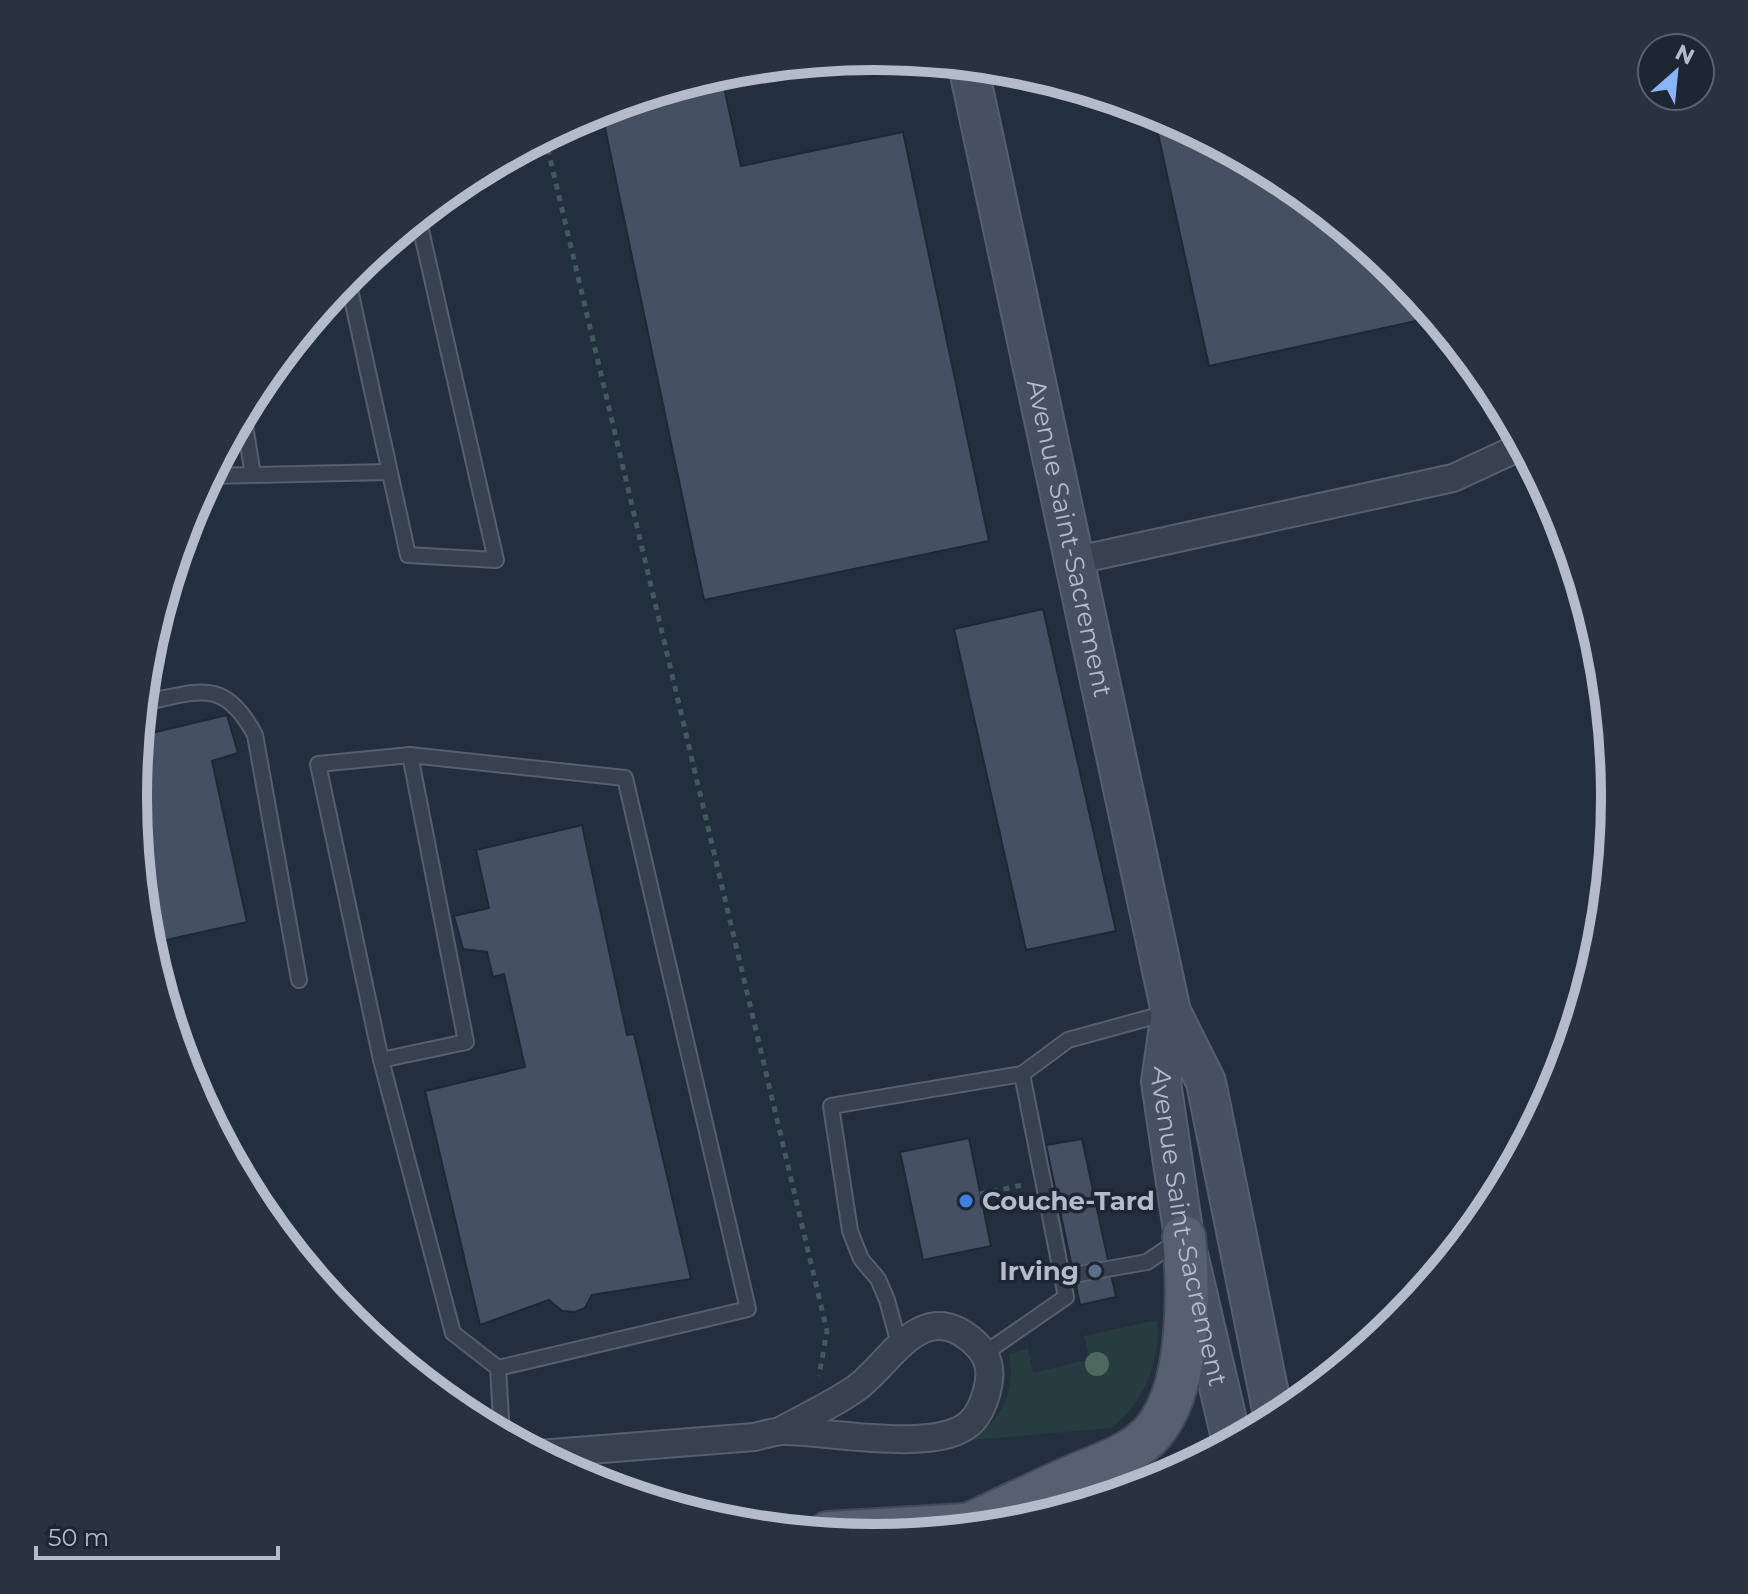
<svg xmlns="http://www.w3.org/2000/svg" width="1748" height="1594" font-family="Montserrat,sans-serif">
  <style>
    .green { fill: #263c3f }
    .building { fill: #455162; stroke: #1f2835; stroke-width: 2 }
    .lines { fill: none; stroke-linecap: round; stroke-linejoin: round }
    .lane-casing { stroke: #565f6c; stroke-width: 18 }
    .street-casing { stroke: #565f6c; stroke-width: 30 }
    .secondary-casing { stroke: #565f6c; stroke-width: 42 }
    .primary-casing { stroke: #414a57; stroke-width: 46 }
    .path { stroke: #44595c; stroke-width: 5; stroke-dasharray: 6 6; stroke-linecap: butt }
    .lane { stroke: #38414e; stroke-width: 14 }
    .street { stroke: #38414e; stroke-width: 26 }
    .secondary { stroke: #465061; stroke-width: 38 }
    .primary { stroke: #56606e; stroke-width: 42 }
    .tree { fill: #4b6a5d }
    .shop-dot { fill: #3f7fe0; stroke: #1d2633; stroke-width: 3 }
    .service-dot { fill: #5c6f8a; stroke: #1d2633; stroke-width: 3 }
    .labels { text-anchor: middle; stroke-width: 7; stroke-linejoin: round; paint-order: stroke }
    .street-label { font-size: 26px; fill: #b4bcc9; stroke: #1d2633 }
    .poi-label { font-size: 26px; font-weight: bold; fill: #b4bcc9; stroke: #1d2633; text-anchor: start }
    .rim { fill: none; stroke: #b4bcc9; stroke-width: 10 }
  </style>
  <rect width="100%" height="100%" fill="#242f3e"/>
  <path class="green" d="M1157,1320c5,39 -14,85 -46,108l-140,12c31,-20 45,-49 38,-86l19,-6 5,25 57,-14 -6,-23z"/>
  <g class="building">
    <polygon points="721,73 741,166 903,132 989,541 704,600 601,109"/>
    <polygon points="1153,111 1286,181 1398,273 1408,286 1416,321 1209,366"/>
    <polygon points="1043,609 1116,931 1026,950 954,629"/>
    <polygon points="227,715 238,753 212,761 247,922 148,944 133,797 139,736"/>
    <polygon points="582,825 627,1035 634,1034 691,1279 592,1295 585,1308 575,1312 562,1311 549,1300 480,1325 425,1091 525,1067 504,974 493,977 487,952 463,949 454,916 489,908 476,850"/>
    <polygon points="969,1138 991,1246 923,1260 900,1152"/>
    <polygon points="1082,1139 1116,1297 1080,1305 1046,1145"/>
  </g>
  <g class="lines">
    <defs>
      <g id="lane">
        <polyline points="347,276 408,555 496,560 418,217"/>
        <polyline points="243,413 253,475 389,472"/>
        <polyline points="209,476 253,475"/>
        <path d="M142,703c55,-11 82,-27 113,32l44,245"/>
        <polyline points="381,1060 318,764 410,755"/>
        <polyline points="302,1255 305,1266"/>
        <polyline points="1062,1277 1147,1262 1180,1239"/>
        <polyline points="899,1344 887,1300 878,1279 861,1259 850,1231 831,1106 1022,1074 1068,1040 1170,1012"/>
        <polyline points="985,1353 1066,1297 1022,1074"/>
        <polyline points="498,1368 748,1309 625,778 410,755 466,1042 381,1060 453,1333 498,1368 502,1434"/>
      </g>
      <g id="street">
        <polyline points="1073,561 1453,478 1522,446"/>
        <path d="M539,1454l215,-17c10,-2 20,-6 30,-6 44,0 153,23 186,-8 8,-7 14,-21 17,-32 5,-20 3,-34 -13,-49 -53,-47 -83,22 -119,47 -23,16 -50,28 -75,42"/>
      </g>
      <g id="secondary">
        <path id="s1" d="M968,65l203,947 35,70 68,337"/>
        <path id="s2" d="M1171,1012l-10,70 23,155 48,205"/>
      </g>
      <g id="primary">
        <path d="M968,1525c35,-16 70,-33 106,-49 27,-12 58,-20 79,-44 38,-45 36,-140 31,-195"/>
        <polyline points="828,1533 998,1523"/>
      </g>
    </defs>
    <use href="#lane" class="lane-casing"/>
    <use href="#street" class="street-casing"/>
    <use href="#secondary" class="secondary-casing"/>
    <use href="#primary" class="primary-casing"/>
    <g class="path">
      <polyline points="545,137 827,1331 819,1376"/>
      <polyline points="980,1194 1023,1185"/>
    </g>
    <use href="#lane" class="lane"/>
    <use href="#street" class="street"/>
    <use href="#secondary" class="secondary"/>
    <use href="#primary" class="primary"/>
  </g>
  <circle class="tree" cx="1097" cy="1364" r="12"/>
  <circle class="shop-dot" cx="966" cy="1201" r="8"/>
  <circle class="service-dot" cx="1095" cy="1271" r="8"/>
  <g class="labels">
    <g class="street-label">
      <text dy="9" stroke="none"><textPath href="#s1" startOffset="484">Avenue Saint-Sacrement</textPath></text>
      <text dy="9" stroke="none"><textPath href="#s2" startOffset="218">Avenue Saint-Sacrement</textPath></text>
    </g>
    <g class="poi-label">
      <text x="982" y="1210">Couche-Tard</text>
      <text x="1079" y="1280" text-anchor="end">Irving</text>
    </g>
  </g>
  <path d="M0 0H1748V1594H0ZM147 797a727 727 0 1 1 1454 0a727 727 0 1 1-1454 0Z" fill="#29323f" fill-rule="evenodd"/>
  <path class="rim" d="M147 797a727 727 0 1 1 1454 0a727 727 0 1 1-1454 0Z"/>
  <g transform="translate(1676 72) rotate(27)"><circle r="38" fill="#1d2633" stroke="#59626f" stroke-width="2"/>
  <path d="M0-6L14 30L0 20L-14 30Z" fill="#8ab4f8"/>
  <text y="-12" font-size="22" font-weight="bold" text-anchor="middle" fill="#b4bcc9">N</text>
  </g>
  <path d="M36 1546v12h242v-12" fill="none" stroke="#b4bcc9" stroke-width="4"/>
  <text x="48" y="1546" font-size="24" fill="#b4bcc9" stroke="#1d2633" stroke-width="6" paint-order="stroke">50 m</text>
</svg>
